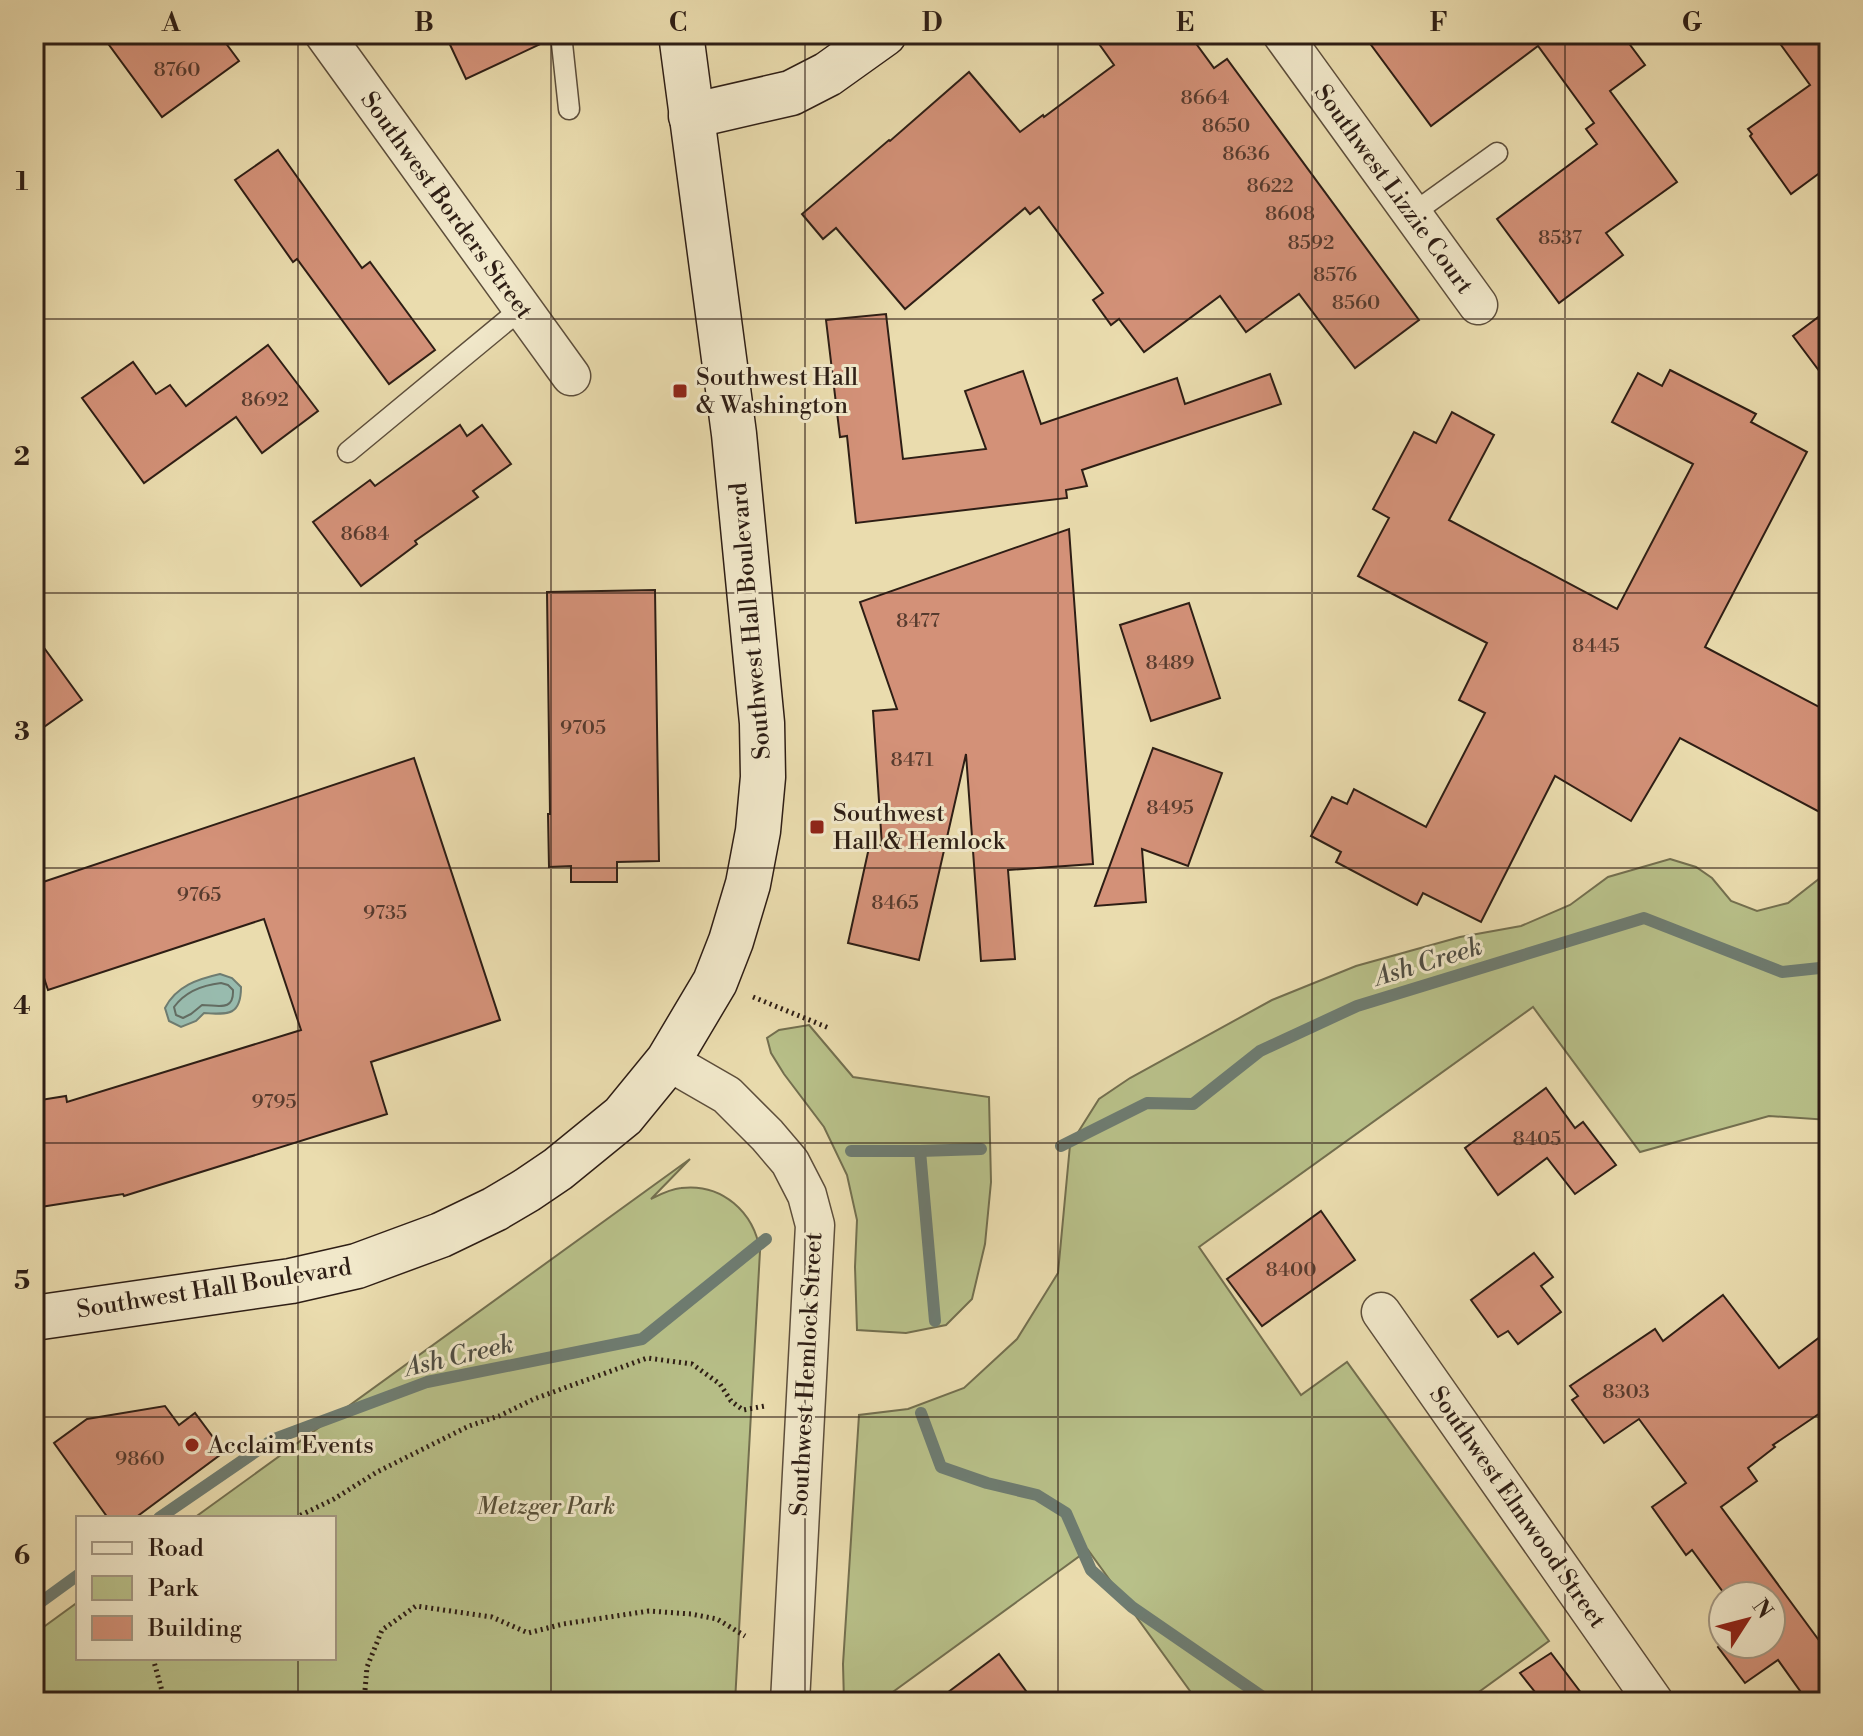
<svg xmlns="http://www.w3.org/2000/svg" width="1863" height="1736" font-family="'Libre Bodoni',serif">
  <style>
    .green { fill: #b8c089; stroke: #736f4f; stroke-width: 2 }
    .water { fill: #98bbae; stroke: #6e7c71; stroke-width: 2 }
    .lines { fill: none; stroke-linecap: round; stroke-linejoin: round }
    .shore { stroke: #636c62; stroke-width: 2 }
    .stream { stroke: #6e7c71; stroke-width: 12 }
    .building { fill: #d39178; stroke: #2e1e15; stroke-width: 2 }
    .lane-casing { stroke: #5d4e3b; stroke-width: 23 }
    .street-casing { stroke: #5d4e3b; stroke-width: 41 }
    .secondary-casing { stroke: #2e1e15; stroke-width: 47 }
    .path { stroke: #2e1e15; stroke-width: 5; stroke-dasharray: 2 4; stroke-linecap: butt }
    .lane { stroke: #f1e8ca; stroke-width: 20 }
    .street { stroke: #f1e8ca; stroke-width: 38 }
    .secondary { stroke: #f1e8ca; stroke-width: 44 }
    .grid { fill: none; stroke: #2e1e15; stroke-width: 2; stroke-opacity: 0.55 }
    .poi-dot { fill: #8f2418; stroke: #f1e8ca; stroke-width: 3 }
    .labels { text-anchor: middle; stroke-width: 6; stroke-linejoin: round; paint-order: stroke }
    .number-label { font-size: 20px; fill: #573b2e }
    .street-label { font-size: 24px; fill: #2e1e15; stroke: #f1e8ca }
    .poi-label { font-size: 24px; fill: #2e1e15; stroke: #f1e8ca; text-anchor: start }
    .park-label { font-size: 24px; font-style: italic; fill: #574f38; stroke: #f1e8ca }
    .water-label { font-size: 26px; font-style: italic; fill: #4e4d43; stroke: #f1e8ca }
    .neatline { fill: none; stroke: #2e1e15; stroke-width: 3 }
    .grid-label { font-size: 26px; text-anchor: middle; font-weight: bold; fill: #2e1e15 }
  </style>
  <rect width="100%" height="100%" fill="#eadcae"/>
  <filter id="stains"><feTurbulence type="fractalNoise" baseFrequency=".0025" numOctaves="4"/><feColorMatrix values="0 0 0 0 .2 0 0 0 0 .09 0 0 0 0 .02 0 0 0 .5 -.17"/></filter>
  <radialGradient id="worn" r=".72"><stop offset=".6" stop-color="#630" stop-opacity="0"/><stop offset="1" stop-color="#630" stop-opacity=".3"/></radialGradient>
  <g class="green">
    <polygon points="1670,859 1696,867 1712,878 1731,901 1757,911 1788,903 1829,871 1829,1120 1769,1116 1640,1152 1533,1007 1199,1247 1301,1395 1347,1362 1549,1641 1465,1702 1198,1702 1088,1550 879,1702 844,1702 843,1664 859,1415 908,1409 964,1388 1017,1339 1058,1273 1070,1145 1099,1099 1130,1078 1272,1000 1356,966 1460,937 1521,926 1570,905 1608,877"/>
    <polygon points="809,1025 853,1077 989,1097 991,1182 985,1244 972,1299 946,1325 906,1333 857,1330 855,1267 857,1220 847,1175 824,1127 784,1074 771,1053 767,1038 779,1030"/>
    <path d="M690,1159l-39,40c10,-5 19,-10 30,-11 41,-5 73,24 79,63l-25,451h-701v-68l44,-32v56h256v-140h-140z"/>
  </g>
  <path class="water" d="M220,974l12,4 9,9c0,28 -12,28 -37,26l-8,8 -15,6 -12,-6 -4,-13c11,-22 33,-29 55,-34z"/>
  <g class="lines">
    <path class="shore" d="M221,983l7,2 5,5c1,22 -15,15 -31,15l-11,9 -8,4 -7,-3 -2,-8c11,-15 29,-22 47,-24z"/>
    <g class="stream">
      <polyline points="1061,1146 1147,1103 1193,1104 1260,1051 1357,1006 1644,918 1782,972 1829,967"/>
      <polyline points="851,1151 920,1151 981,1149"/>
      <polyline points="920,1151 935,1321"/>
      <polyline points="921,1413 941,1467 987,1483 1037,1495 1066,1513 1091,1570 1132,1607 1270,1702"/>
      <polyline points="159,1518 274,1439 427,1382 642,1339 766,1239"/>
      <polyline points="34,1607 78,1575"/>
    </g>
  </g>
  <g class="building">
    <polygon points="101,34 219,34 239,61 162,117"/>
    <polygon points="445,34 548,34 549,40 466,79"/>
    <polygon points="1092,34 1189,34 1214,68 1227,59 1419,320 1355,368 1299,294 1246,332 1220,296 1144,352 1119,319 1111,325 1093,300 1103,293 1039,207 1030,214 1025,208 905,309 836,228 823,239 802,214 889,140 890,141 969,72 1020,132 1043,115 1044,117 1114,65"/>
    <polygon points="1363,34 1622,34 1645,65 1610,91 1677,182 1606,233 1623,255 1559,303 1497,219 1597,144 1586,129 1594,123 1538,46 1431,126"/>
    <polygon points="1773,34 1829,34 1829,166 1791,194 1750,136 1752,134 1748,129 1810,85"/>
    <polygon points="278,150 362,268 370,262 435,350 389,384 297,259 293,262 235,180"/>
    <polygon points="1829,309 1829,384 1793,336"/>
    <polygon points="886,314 903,459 986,449 965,391 1023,371 1041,424 1177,378 1185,404 1270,374 1281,404 1082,470 1087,486 1066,490 1067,498 856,523 847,436 840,437 826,320"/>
    <polygon points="268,345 318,411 262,453 236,417 144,483 82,398 133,362 156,394 170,385 186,406"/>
    <polygon points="1670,370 1756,414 1751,422 1807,452 1705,647 1829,712 1829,817 1680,738 1631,821 1555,776 1481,922 1423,893 1417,905 1336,862 1341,852 1311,836 1332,797 1347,804 1354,789 1426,827 1485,713 1459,700 1487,643 1358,576 1389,518 1373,509 1414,432 1436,443 1452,412 1494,435 1449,520 1617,609 1693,464 1612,422 1638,373 1662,386"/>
    <polygon points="460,425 467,436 482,425 511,464 473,491 478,497 415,541 417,544 361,586 313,522 370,480 375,486"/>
    <polygon points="1069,529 1093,864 1008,870 1015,959 981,961 966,754 919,960 848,943 870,843 882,846 873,711 897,709 860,602"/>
    <polygon points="655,590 659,861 617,862 617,882 571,882 571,866 549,867 548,814 550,814 547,592"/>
    <polygon points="1189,603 1220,698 1151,721 1120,625"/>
    <polygon points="34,634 82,700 34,734"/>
    <polygon points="1153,748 1222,773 1188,866 1142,849 1146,902 1095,906"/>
    <polygon points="414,758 500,1020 371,1062 387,1114 124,1196 123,1194 34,1208 34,1101 66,1096 67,1102 301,1030 264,919 48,990 34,948 34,885"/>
    <polygon points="1546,1088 1575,1128 1583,1122 1616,1165 1575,1194 1547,1158 1498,1195 1465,1148"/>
    <polygon points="1321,1211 1355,1260 1262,1326 1227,1279"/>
    <polygon points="1534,1253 1553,1277 1541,1286 1561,1312 1518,1344 1508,1331 1498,1337 1471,1300"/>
    <polygon points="1723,1295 1779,1368 1829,1330 1829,1407 1773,1445 1775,1447 1748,1468 1757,1481 1721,1507 1829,1654 1829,1702 1808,1702 1778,1660 1745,1683 1718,1647 1723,1642 1723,1644 1771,1644 1771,1596 1726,1596 1692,1550 1686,1555 1652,1507 1686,1483 1639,1419 1604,1443 1572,1400 1578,1396 1570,1386 1655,1329 1663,1341"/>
    <polygon points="165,1406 179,1425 195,1413 224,1452 135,1518 108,1518 54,1443 87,1419"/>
    <polygon points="1551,1653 1588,1702 1543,1702 1520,1673"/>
    <polygon points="999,1654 1034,1702 935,1702"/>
  </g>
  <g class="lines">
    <defs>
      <g id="lane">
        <polyline points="561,34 569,109"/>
        <polyline points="1412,214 1497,153"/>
        <polyline points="348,452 522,308"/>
      </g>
      <g id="street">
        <polyline points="324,34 571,376"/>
        <polyline points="1282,34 1478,305"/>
        <polyline points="668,1061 727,1095 767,1135 790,1162 807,1195 815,1225 790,1702"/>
        <polyline points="1381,1312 1654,1702"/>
      </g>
      <g id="secondary">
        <polyline points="691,116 791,93 828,74 884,34"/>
        <polyline points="34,1318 291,1281 357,1266 441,1235 495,1209 527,1190 558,1169 623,1116 668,1061 715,982 731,941 748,884 758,831 763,777 762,723 734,434 681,34"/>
      </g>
    </defs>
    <use href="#lane" class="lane-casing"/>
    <use href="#street" class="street-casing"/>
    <use href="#secondary" class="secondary-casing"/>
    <g class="path">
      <polyline points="753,997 829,1028"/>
      <polyline points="295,1518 334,1499 377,1472 469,1426 499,1416 534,1399 647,1358 692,1364 720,1384 731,1401 743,1410 765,1406"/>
      <polyline points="153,1658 165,1702"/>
      <polyline points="364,1702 367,1667 382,1630 416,1606 492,1617 528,1633 563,1624 649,1611 691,1614 717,1619 745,1636"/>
    </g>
    <use href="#lane" class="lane"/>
    <use href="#street" class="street"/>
    <use href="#secondary" class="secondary"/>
  </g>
  <path class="grid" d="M298,34v1484M551,34v1668M805,34v1668M1058,34v1668M1312,34v1668M1565,34v1668M34,319h1795M34,593h1795M34,868h1795M34,1143h1795M34,1417h1795M298,1658v44"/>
  <g class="poi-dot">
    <rect x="672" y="383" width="16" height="16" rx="4"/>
    <rect x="809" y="819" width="16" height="16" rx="4"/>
    <circle cx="192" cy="1445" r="8"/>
  </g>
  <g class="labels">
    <g class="number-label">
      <text x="177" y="76">8760</text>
      <text x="1205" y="104">8664</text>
      <text x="1226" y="132">8650</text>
      <text x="1246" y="160">8636</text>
      <text x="1270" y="192">8622</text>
      <text x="1290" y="220">8608</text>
      <text x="1560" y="244">8537</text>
      <text x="1311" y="249">8592</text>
      <text x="1335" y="281">8576</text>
      <text x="1356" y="309">8560</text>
      <text x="265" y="406">8692</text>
      <text x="365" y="540">8684</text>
      <text x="918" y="627">8477</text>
      <text x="1596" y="652">8445</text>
      <text x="1170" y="669">8489</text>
      <text x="583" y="734">9705</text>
      <text x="912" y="766">8471</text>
      <text x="1170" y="814">8495</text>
      <text x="199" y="901">9765</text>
      <text x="895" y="909">8465</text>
      <text x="385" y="919">9735</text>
      <text x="274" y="1108">9795</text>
      <text x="1537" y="1145">8405</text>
      <text x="1291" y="1276">8400</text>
      <text x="1626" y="1398">8303</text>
      <text x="140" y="1465">9860</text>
    </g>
    <g class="street-label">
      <text transform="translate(1394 189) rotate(54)" y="8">Southwest Lizzie Court</text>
      <text transform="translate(447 205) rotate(54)" y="8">Southwest Borders Street</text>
      <text transform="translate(750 621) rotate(-95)" y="8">Southwest Hall Boulevard</text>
      <text transform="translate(214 1288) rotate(-9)" y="8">Southwest Hall Boulevard</text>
      <text transform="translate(806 1374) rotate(-87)" y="8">Southwest Hemlock Street</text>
      <text transform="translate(1518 1507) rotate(55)" y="8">Southwest Elmwood Street</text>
    </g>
    <g class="poi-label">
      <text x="696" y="385">Southwest Hall<tspan x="696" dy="28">&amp; Washington</tspan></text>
      <text x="833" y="821">Southwest<tspan x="833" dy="28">Hall &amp; Hemlock</tspan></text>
      <text x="208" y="1453">Acclaim Events</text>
    </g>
    <g class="park-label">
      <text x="546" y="1514">Metzger Park</text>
    </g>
    <g class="water-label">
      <text transform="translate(1428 961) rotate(-17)" y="9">Ash Creek</text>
      <text transform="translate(459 1355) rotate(-13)" y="9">Ash Creek</text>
    </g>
  </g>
  <rect width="1863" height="1736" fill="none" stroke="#eadcae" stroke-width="88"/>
  <rect x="76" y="1516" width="260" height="144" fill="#f1e8ca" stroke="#a39782" stroke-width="2"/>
  <rect x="92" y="1542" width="40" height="12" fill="#f1e8ca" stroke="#a39782" stroke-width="2"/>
  <text x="148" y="1556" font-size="24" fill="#2e1e15">Road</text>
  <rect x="92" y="1576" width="40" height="24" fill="#b8c089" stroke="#a39782" stroke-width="2"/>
  <text x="148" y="1596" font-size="24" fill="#2e1e15">Park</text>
  <rect x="92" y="1616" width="40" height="24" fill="#d39178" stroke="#a39782" stroke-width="2"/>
  <text x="148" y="1636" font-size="24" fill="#2e1e15">Building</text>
  <g transform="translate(1747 1620) rotate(54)"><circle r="38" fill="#f1e8ca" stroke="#a39782" stroke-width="2"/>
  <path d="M0-6L14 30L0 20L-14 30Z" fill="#8f2418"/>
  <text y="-12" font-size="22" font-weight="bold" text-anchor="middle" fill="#2e1e15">N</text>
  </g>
  <rect x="44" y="44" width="1775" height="1648" class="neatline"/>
  <g class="grid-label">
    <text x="171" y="31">A</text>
    <text x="424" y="31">B</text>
    <text x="678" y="31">C</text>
    <text x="932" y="31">D</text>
    <text x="1185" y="31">E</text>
    <text x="1439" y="31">F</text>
    <text x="1692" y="31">G</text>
    <text x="22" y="190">1</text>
    <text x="22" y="465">2</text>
    <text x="22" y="740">3</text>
    <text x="22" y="1014">4</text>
    <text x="22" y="1289">5</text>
    <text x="22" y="1564">6</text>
  </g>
  <rect width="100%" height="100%" filter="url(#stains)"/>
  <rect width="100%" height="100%" fill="url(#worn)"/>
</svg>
